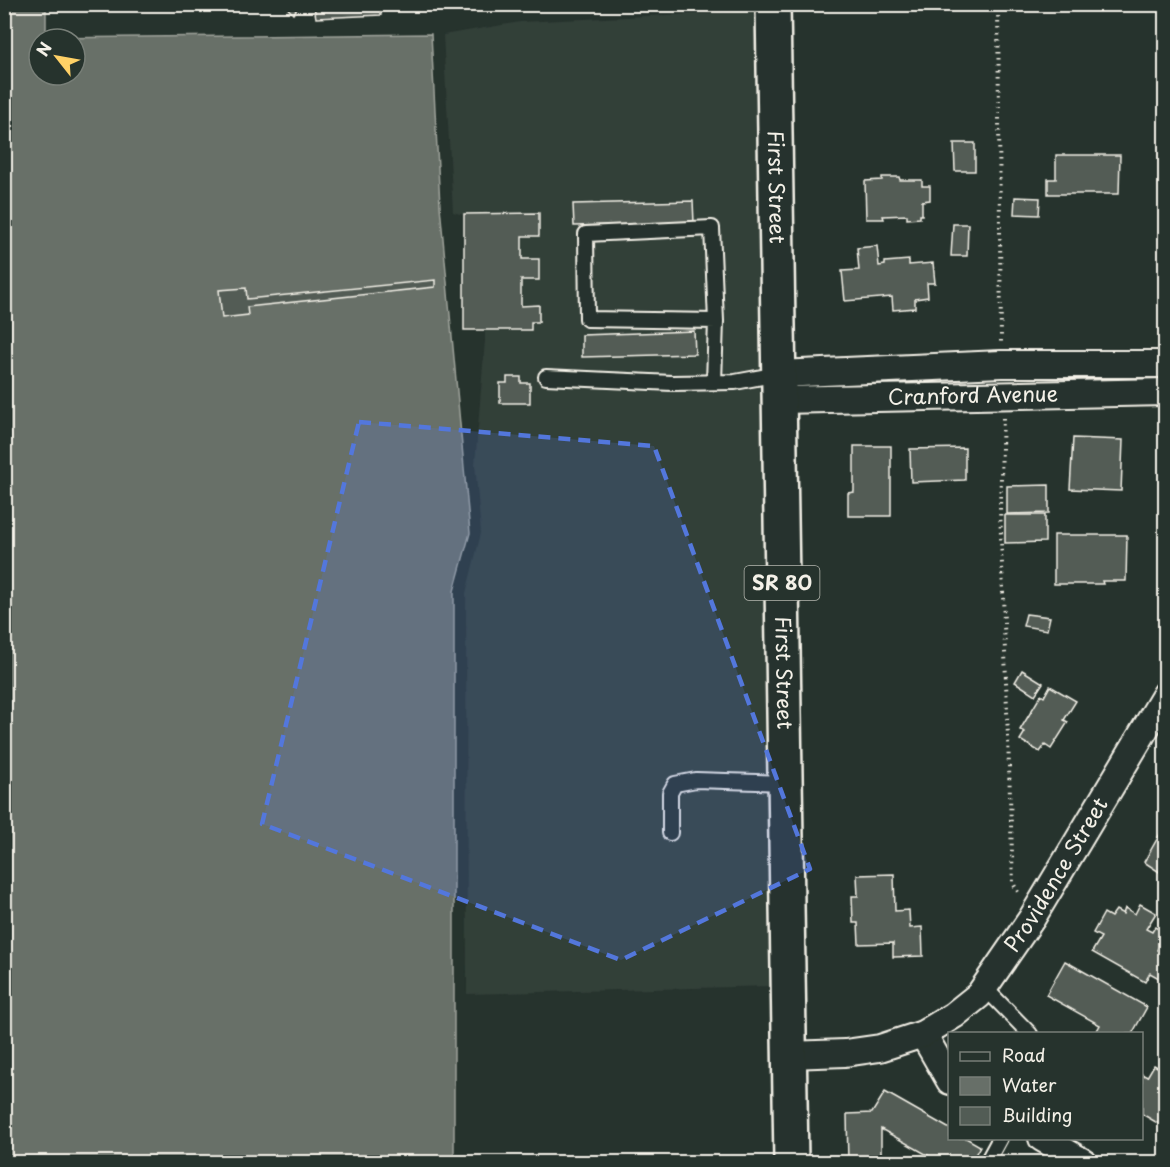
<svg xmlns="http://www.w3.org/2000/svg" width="1170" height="1167" font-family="'Playpen Sans',sans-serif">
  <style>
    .built { fill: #333f39 }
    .water { fill: #676f68; stroke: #9fa39b; stroke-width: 1.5; fill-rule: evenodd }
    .building { fill: #525c55; stroke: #f4f1e8; stroke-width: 1.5 }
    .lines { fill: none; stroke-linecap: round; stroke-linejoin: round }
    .lane-casing { stroke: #f4f1e8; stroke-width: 18 }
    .street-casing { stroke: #f4f1e8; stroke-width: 30 }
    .primary-casing { stroke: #f4f1e8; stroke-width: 38 }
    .path { stroke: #f4f1e8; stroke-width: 4; stroke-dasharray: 1.5 4.5; stroke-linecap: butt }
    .lane { stroke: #26332d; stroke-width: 14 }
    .street { stroke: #26332d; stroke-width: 26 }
    .primary { stroke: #26332d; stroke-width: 33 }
    .marked { fill: #5377dc; fill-opacity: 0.2; stroke: #5377dc; stroke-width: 4.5; stroke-dasharray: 12 8; stroke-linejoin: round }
    .labels { text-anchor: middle; stroke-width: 5; stroke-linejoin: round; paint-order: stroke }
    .shield { fill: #26332d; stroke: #b6b8b0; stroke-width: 1.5 }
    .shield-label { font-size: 20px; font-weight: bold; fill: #f4f1e8 }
    .street-label { font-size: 21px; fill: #f4f1e8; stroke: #26332d }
  </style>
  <rect width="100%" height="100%" fill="#26332d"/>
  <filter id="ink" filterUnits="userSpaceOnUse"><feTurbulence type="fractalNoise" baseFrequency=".0167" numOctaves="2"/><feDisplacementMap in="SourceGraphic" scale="12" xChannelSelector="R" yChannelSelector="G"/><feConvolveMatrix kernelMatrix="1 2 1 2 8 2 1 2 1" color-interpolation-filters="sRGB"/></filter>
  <g filter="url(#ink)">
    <polygon class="built" points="732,5 759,5 774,986 467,994 466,593 481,533 475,464 485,340 485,221 453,212 443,35 520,22 732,12"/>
    <path class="water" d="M5,5h41v33l385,-4 9,172 30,327 -16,58v571h-449zM39,39h36v36h-36z"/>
    <g class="building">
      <polygon points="284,4 391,4 380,5 381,15 316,18 314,6 300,5 293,14"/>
      <polygon points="666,4 710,4 710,8 666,9"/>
      <polygon points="954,143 975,143 975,171 955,171"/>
      <polygon points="1056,155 1120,155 1119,194 1048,194 1048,179 1056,179"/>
      <polygon points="882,177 899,177 900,180 922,180 922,186 930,186 930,200 922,201 922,215 920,215 920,218 907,219 907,215 883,216 884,219 866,219 865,181 882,180"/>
      <polygon points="1015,197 1040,198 1039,215 1014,214"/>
      <polygon points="693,201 694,223 574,226 573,204"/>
      <polygon points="539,213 539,236 522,236 522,259 539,259 539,280 521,280 521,306 539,305 539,322 531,322 531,330 464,330 464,214"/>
      <polygon points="953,224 968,224 967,256 951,256"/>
      <polygon points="877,246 879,266 885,265 885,262 909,260 909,265 933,263 935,283 927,283 928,297 915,299 915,308 893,310 892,297 845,301 842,271 859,270 857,248"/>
      <polygon points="435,280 435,287 247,307 248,315 222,318 219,290 246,288 247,299"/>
      <polygon points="694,331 695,354 582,357 582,335"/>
      <polygon points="507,377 521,377 521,383 530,383 530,403 500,403 500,383 507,383"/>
      <polygon points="1073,438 1123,440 1121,491 1070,489"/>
      <polygon points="854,446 891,446 891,516 848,516 848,493 854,492"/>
      <polygon points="965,448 965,480 911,482 910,449"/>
      <polygon points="1049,485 1049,513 1007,514 1007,486"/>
      <polygon points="1005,515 1045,515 1045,542 1005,543"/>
      <polygon points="1054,535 1127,535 1126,581 1102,581 1103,584 1054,584"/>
      <polygon points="1026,614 1050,617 1047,630 1023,626"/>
      <polygon points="1022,670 1043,683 1035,695 1015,682"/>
      <polygon points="1050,686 1076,701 1064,720 1068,722 1051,749 1045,745 1040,752 1020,740 1025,732 1020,730 1041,695 1044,697"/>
      <polygon points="1160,834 1166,837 1166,883 1161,880 1164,875 1144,862"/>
      <polygon points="894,874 895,911 909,910 910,928 922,927 923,956 893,957 893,943 859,944 858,923 853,923 852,896 858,896 857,875"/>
      <polygon points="1140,904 1156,913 1146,929 1152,932 1155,927 1166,933 1157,950 1166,955 1166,982 1150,973 1145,982 1092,952 1101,937 1093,933 1104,913 1111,917 1116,910 1123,914 1125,908 1135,914"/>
      <polygon points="1065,961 1147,1007 1132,1034 1095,1034 1100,1025 1046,995"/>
      <polygon points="1154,1065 1166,1072 1166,1128 1142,1114 1142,1074 1147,1077"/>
      <polygon points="885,1092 950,1129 950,1138 966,1138 980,1146 971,1162 940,1162 881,1129 881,1162 848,1162 847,1114 872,1113"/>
    </g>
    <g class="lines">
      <defs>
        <g id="lane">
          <polyline points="546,377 672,383 735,382 779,374"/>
          <polyline points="714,382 716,321 712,228 586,234 587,319 716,321"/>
          <polyline points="670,833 670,793 675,784 696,780 785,783"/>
          <polyline points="984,987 1030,1034"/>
          <polyline points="987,1162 1000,1138"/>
        </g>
        <g id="street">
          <polyline points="779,374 1001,364 1166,364"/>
          <path id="s1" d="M779,400l387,-8"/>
          <polyline points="923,1034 950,1081"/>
          <path id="s2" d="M789,1055l56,-2 35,-5 43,-14 31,-19 25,-20 53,-77 134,-224"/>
          <polyline points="1042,1138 1083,1162"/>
        </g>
        <g id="primary">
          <path id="s3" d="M773,4l18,1158"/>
        </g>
      </defs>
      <use href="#lane" class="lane-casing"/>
      <use href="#street" class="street-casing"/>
      <use href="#primary" class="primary-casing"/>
      <g class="path">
        <polyline points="998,4 1001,342"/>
        <polyline points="1003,418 1000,507 1013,883 1018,892"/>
      </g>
      <use href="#lane" class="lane"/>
      <use href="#street" class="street"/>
      <use href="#primary" class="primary"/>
    </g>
  </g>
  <path class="marked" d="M359,422l295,24 156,423 -189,91 -359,-136z"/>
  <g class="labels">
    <rect class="shield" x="744.5" y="566" width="75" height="34" rx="4.5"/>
    <g class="shield-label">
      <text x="782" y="590">SR 80</text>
    </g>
    <g class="street-label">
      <text dy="7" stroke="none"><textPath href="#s3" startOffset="183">First Street</textPath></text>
      <text dy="7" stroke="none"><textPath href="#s1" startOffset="194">Cranford Avenue</textPath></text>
      <text dy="7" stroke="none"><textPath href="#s3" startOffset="669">First Street</textPath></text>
      <text dy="7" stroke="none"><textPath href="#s2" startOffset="348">Providence Street</textPath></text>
    </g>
  </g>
  <rect width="1170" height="1167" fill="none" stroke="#26332d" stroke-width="24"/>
  <rect x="12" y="12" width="1146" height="1143" fill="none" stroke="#f4f1e8" stroke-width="2" filter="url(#ink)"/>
  <rect x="948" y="1032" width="195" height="108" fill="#26332d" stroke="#787f78" stroke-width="1.5"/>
  <rect x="960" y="1052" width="30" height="9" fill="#26332d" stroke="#787f78" stroke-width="1.5"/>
  <text x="1002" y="1062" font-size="18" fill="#f4f1e8">Road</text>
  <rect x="960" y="1077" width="30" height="18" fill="#676f68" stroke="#787f78" stroke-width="1.5"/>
  <text x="1002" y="1092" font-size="18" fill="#f4f1e8">Water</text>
  <rect x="960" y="1107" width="30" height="18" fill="#525c55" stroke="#787f78" stroke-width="1.5"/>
  <text x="1002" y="1122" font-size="18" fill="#f4f1e8">Building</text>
  <g transform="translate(57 57) rotate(301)"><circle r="28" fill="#26332d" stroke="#787f78" stroke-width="1.5"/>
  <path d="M0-4.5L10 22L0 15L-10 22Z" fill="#ffd166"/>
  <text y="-9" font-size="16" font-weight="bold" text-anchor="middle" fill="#f4f1e8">N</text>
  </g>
</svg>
